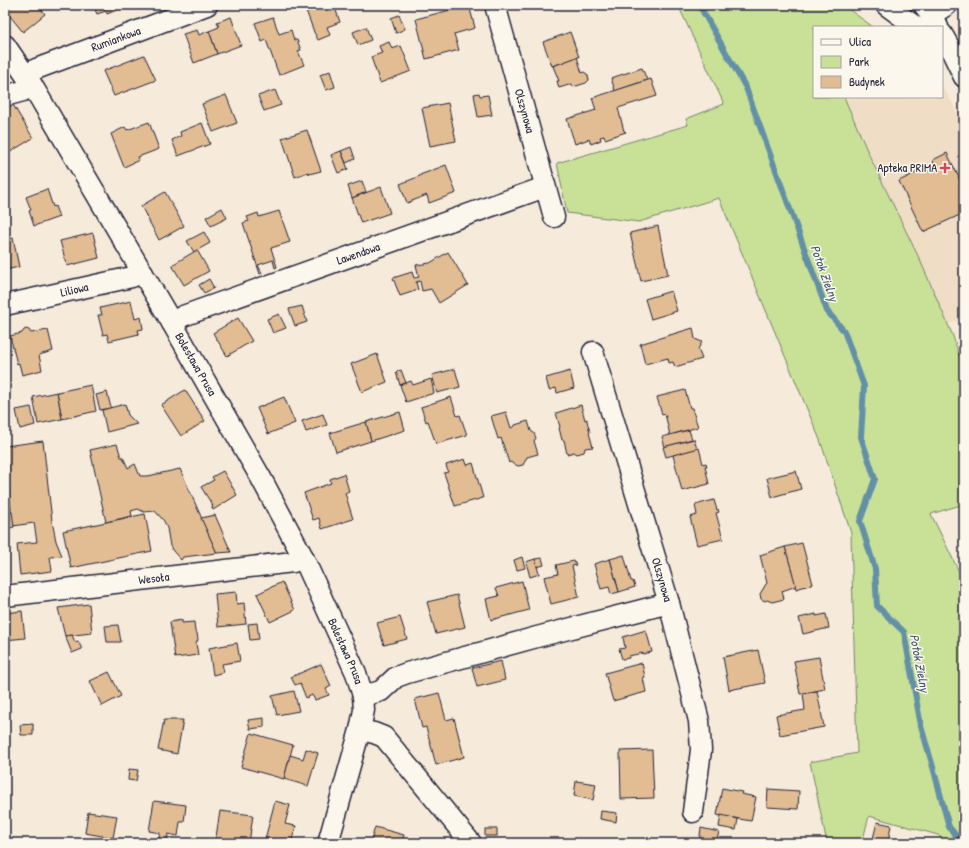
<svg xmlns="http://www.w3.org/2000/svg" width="969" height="848" font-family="'Patrick Hand',sans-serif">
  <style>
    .built { fill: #f0ddc5 }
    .green { fill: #c8e197; stroke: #758269 }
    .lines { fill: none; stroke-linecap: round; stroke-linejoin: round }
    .stream { stroke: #6390a7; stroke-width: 6 }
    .building { fill: #e2bd93; stroke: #22223b }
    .minor-casing { stroke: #22223b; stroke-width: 23 }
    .minor { stroke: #fbf7ec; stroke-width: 20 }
    .poi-dot { fill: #d1495b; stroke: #fbf7ec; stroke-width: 1.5 }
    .labels { text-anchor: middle; stroke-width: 3; stroke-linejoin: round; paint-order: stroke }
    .street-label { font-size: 12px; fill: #22223b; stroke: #fbf7ec }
    .poi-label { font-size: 12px; fill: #22223b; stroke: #fbf7ec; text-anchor: end }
    .water-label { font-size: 13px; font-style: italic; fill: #425971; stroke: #fbf7ec }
  </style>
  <rect width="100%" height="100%" fill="#f6ebda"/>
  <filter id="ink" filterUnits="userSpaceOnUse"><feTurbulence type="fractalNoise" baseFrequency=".025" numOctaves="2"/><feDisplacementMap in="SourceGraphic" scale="8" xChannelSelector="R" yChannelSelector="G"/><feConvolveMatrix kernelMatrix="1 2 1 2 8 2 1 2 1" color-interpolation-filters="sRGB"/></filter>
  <g filter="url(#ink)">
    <polygon class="built" points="942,86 953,104 958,117 964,130 964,318 948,324 920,260 870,157 844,97 942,97"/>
    <polygon class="green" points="678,5 843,5 873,27 814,27 814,97 844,97 870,157 920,260 953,336 964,371 964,504 931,514 964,582 964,843 947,843 938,835 869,816 862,843 827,843 810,762 857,753 851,533 820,440 719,198 639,222 567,213 557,163 688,125 686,119 724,104"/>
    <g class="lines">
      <polyline class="stream" points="698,5 702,10 746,88 827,311 844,331 864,386 861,437 875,479 860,521 875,569 877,606 904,632 921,726 933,767 949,827 962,843"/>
    </g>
    <g class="building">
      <polygon points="5,5 38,5 45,14 23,32 5,10"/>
      <polygon points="93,5 103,5 106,11 97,14"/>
      <polygon points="103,5 129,5 107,14"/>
      <polygon points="304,5 334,5 340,22 327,27 330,35 318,40 314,32"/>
      <polygon points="469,5 475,28 454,34 459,50 426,59 416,19"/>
      <polygon points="399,15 405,29 396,33 391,18"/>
      <polygon points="231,17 241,45 217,54 209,31 219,27 217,22"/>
      <polygon points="273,17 279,34 291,30 294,40 297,40 301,50 298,51 304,65 279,75 266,40 262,42 255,23"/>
      <polygon points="366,27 371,40 358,45 353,32"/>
      <polygon points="197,30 199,35 209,31 217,54 194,63 183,34"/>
      <polygon points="570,32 579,57 552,66 543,42"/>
      <polygon points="389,42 392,49 401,46 411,71 380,83 371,57 382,53 379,46"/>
      <polygon points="144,55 156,80 114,96 103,71"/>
      <polygon points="577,57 582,73 584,72 587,74 588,76 589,80 586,83 573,87 572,84 559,88 557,81 559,81 553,66"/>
      <polygon points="642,68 647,80 615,91 611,78"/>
      <polygon points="330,71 335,87 326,90 320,75"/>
      <polygon points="651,79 657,96 618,108 624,131 625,131 626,132 605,139 604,136 600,137 601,140 591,144 589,139 575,144 567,119 596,110 592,98"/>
      <polygon points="275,90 281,105 264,111 258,96"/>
      <polygon points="479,93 480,96 488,95 492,115 478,117 474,94"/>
      <polygon points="226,95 237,123 213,132 202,104"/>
      <polygon points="12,103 33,138 7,154 5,150 5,107"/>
      <polygon points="448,103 456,141 430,146 422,108"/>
      <polygon points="149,122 159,149 138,157 139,160 124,167 111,134 125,127 127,130"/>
      <polygon points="202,123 210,144 178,156 172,140 181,136 180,132"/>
      <polygon points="307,130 321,171 309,174 308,172 295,177 282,138"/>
      <polygon points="351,147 355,159 346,163 341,151"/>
      <polygon points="341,151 348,169 338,173 331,155"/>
      <polygon points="947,153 964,188 964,207 963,207 964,213 923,232 899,181 934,164 933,160"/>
      <polygon points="446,165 456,193 429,203 427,195 407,203 400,184 420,176 420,175"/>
      <polygon points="362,181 366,192 352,198 348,186"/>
      <polygon points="381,187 390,213 361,223 352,198"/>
      <polygon points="47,189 53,207 55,206 59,217 34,226 29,211 31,210 26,197"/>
      <polygon points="165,192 184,226 159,240 141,206"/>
      <polygon points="222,208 227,218 211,226 206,217"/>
      <polygon points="279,211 290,242 271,248 277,267 275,268 273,260 258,265 262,273 260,274 243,223 249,221 247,217 258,213 259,217"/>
      <polygon points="658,226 668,275 641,281 630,233"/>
      <polygon points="204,232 210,243 194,252 187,241"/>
      <polygon points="93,233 99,258 67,266 60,241"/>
      <polygon points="13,238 19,267 5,270 5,239"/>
      <polygon points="197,250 209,271 184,285 172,265"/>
      <polygon points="448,252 468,285 439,303 431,289 422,291 420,281 416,282 418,290 400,296 393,278 412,272 414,278 419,277 416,265 430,263"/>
      <polygon points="209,279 214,288 204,293 199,285"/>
      <polygon points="671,291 677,311 651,319 645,299"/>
      <polygon points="131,301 135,319 141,317 143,329 138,330 139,334 109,341 107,334 103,335 98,315 102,315 100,308"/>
      <polygon points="302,306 307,322 295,326 289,309"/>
      <polygon points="279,314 286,328 273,333 267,319"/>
      <polygon points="238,318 252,341 227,356 213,333"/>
      <polygon points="693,328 695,339 702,342 698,349 702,359 675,367 673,362 669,363 668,358 645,364 640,344"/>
      <polygon points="26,329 29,330 31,333 48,330 53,351 39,355 42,370 22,375 19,363 17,364 10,336 22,333 24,330"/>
      <polygon points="377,354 387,382 362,392 351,364"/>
      <polygon points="455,369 460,387 437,393 432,375"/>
      <polygon points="401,370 406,383 400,385 396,372"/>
      <polygon points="570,371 574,388 557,393 556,388 549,390 546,378"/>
      <polygon points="431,379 434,393 406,402 400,385 411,381 413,385"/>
      <polygon points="91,385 96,411 62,419 57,392"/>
      <polygon points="185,390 205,421 181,436 161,405"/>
      <polygon points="685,390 690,408 692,408 698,427 670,435 665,414 662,415 657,397"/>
      <polygon points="57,392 62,419 38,424 33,397"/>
      <polygon points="107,392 111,408 100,410 96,395"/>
      <polygon points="284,397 295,423 268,434 257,408"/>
      <polygon points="451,397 457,416 460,415 467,435 436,444 428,421 426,422 421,407"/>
      <polygon points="125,404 128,415 137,424 107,432 102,410"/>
      <polygon points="581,405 585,420 587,419 587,421 590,432 589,433 593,447 585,448 584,452 577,454 574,452 567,454 564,440 562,440 559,428 560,427 556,413"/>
      <polygon points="31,407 35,425 20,429 16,410"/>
      <polygon points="400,412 405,430 371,441 366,422"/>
      <polygon points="506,412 511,428 515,426 515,425 528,421 531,431 534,433 536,438 534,441 538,454 527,457 523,465 518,466 510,462 509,463 501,438 498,439 491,416"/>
      <polygon points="323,414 327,425 306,432 302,421"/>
      <polygon points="366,422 371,441 336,452 330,433"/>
      <polygon points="689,430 692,439 665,447 662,437"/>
      <polygon points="694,439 697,449 666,457 663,447"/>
      <polygon points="43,441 52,521 56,541 62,556 50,557 52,571 20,575 17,544 37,542 34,523 13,526 5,460 5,446"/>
      <polygon points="117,444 121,457 123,457 128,468 135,464 140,476 148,476 180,469 217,553 183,557 181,560 173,551 170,546 167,528 164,521 155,511 144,512 138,509 131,511 132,516 106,522 90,450"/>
      <polygon points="699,448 703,464 706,463 707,466 705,466 709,484 682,491 673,455"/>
      <polygon points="465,459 467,465 473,463 483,498 455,506 444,473 448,472 446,465"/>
      <polygon points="223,471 237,495 213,510 212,507 213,506 201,487 214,480 212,477"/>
      <polygon points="796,471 801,489 772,497 767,478"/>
      <polygon points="344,474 349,491 345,493 353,519 322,529 319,518 313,520 304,493 331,483 330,479"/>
      <polygon points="714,500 717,510 718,509 719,512 716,513 723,539 697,545 690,517 697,515 695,505"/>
      <polygon points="12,512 14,527 5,529 5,513"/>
      <polygon points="145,514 152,551 71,568 63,531"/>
      <polygon points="215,515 231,552 217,553 201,518"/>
      <polygon points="802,543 813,584 796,589 785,547"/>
      <polygon points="785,547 796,586 782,591 784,599 772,602 767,600 765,601 761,599 760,594 766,584 767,583 760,555"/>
      <polygon points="624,555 631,581 633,581 635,587 619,592 610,559"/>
      <polygon points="522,557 525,568 517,570 514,560"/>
      <polygon points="542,558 544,565 537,567 535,559"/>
      <polygon points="535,559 539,574 530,577 526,562"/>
      <polygon points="610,559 619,592 611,594 609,587 601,589 594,564"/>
      <polygon points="574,561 576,565 572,566 579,597 551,604 544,577 558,574 556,565"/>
      <polygon points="522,581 529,610 491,620 486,599 499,596 496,588"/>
      <polygon points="282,582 295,610 270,622 257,594"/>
      <polygon points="236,592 237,604 244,603 246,624 218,627 215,594"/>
      <polygon points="457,595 465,627 436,634 427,602"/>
      <polygon points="89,604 92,633 65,636 58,608"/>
      <polygon points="22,611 25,638 5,640 5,613"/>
      <polygon points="816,614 816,616 826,614 829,628 803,634 799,618"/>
      <polygon points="400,617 407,639 384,645 377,623"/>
      <polygon points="182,620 182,623 194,622 195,632 197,633 198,640 196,643 198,655 175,658 170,622"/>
      <polygon points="257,623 259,639 250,640 248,624"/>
      <polygon points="118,625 121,642 107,642 105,626"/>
      <polygon points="646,630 652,652 643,654 642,653 629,656 629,658 622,659 619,649 625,648 623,637"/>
      <polygon points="72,635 75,642 78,641 82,649 72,653 65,636"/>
      <polygon points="237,643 240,661 222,664 224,672 213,675 209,648"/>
      <polygon points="758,650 765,683 729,690 723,657"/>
      <polygon points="819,657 825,689 800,694 794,661"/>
      <polygon points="501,661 505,680 477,687 472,668"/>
      <polygon points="642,663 645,677 643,678 646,692 613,701 605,673"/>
      <polygon points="321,664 331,686 326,689 329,695 315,700 312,695 306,698 300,683 295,685 291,677"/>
      <polygon points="109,672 121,696 102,706 90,681"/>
      <polygon points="294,691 299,711 277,715 272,696"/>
      <polygon points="817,691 824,727 780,735 776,715 805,710 803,693"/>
      <polygon points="439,693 446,720 454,718 464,757 436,765 426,727 422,728 415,699"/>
      <polygon points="264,718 264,727 250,729 248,720"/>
      <polygon points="164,720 183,720 177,754 158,750"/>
      <polygon points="33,724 33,735 21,735 20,725"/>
      <polygon points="251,733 293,745 284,779 241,767"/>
      <polygon points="306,749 318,753 308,786 284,779 290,755 303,759"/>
      <polygon points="652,750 654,798 621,799 620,751"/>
      <polygon points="129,769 138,770 136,781 128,780"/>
      <polygon points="576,781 596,784 593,800 574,796"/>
      <polygon points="722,788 742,792 741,794 756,797 751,821 717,815"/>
      <polygon points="768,789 799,791 798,809 767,807"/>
      <polygon points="154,801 186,805 184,822 180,822 178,836 168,834 167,840 159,839 160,833 149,831"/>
      <polygon points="275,801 290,805 285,824 296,826 291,843 264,843"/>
      <polygon points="220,811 253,815 249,843 215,843"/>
      <polygon points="601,811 617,813 616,822 600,819"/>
      <polygon points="88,812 117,816 113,838 85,833"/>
      <polygon points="721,815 738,819 736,830 719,827"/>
      <polygon points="877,822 891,825 888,843 872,843"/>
      <polygon points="375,827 404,835 402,843 365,843 366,840 371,841"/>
      <polygon points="701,828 719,832 716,843 699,843"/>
      <rect x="485" y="829" width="12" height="7"/>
      <polygon points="584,840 595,842 595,843 584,843"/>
    </g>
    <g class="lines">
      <defs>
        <g id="minor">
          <path id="s1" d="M495,5l59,212"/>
          <polyline points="886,5 916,27"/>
          <polyline points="924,5 938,27"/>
          <polyline points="931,15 947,5"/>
          <polyline points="942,34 951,50 964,77"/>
          <path id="s2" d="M5,45l27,40 140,238 89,155 42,79 53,116 7,23 1,14 -4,20 -32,113"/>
          <path id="s3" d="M26,75l10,-6 171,-64"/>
          <polyline points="5,96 23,91 32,85"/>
          <path id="s4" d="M5,305l127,-28 10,-6"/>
          <path id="s5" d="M172,323l11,-7 362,-129"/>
          <path id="s6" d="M593,352l76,251 30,118 2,29 -8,62"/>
          <path id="s7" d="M5,596l288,-34 10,-5"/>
          <polyline points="363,696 381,691 396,677 407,673 537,637 669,603"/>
          <polyline points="360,730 374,733 384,737 471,843"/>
        </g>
      </defs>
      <use href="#minor" class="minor-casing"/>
      <use href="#minor" class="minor"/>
    </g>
  </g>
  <path class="poi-dot" d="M943 162h4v4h4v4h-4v4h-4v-4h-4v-4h4z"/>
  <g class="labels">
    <g class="street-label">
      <text dy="4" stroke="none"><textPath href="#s3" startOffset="97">Rumiankowa</textPath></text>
      <text dy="4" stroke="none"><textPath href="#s1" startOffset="110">Olszynowa</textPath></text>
      <text dy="4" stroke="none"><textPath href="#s5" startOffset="199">Lawendowa</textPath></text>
      <text dy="4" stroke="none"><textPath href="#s4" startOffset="71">Liliowa</textPath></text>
      <text dy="4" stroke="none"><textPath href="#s2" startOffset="372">Bolesława Prusa</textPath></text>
      <text dy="4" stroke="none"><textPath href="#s7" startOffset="150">Wesoła</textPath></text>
      <text dy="4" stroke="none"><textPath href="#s6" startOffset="238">Olszynowa</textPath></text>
      <text dy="4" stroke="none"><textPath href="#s2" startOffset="696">Bolesława Prusa</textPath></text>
    </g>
    <g class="poi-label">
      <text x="937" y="172">Apteka PRIMA</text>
    </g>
    <g class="water-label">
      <text transform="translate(825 273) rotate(70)" y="5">Potok Zielny</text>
      <text transform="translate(920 663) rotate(79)" y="5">Potok Zielny</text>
    </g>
  </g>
  <rect width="969" height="848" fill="none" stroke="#fbf7ec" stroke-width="20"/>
  <rect x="10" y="10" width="949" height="828" fill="none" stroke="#22223b" stroke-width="1.5" filter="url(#ink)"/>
  <rect x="813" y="26" width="130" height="72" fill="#fbf7ec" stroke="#a4a2a5"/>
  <rect x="821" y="39" width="20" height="6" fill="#fbf7ec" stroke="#a4a2a5"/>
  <text x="849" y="46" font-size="12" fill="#22223b">Ulica</text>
  <rect x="821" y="56" width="20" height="12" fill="#c8e197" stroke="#a4a2a5"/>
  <text x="849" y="66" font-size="12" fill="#22223b">Park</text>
  <rect x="821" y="76" width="20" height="12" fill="#e2bd93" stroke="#a4a2a5"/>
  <text x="849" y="86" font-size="12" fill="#22223b">Budynek</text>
</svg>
